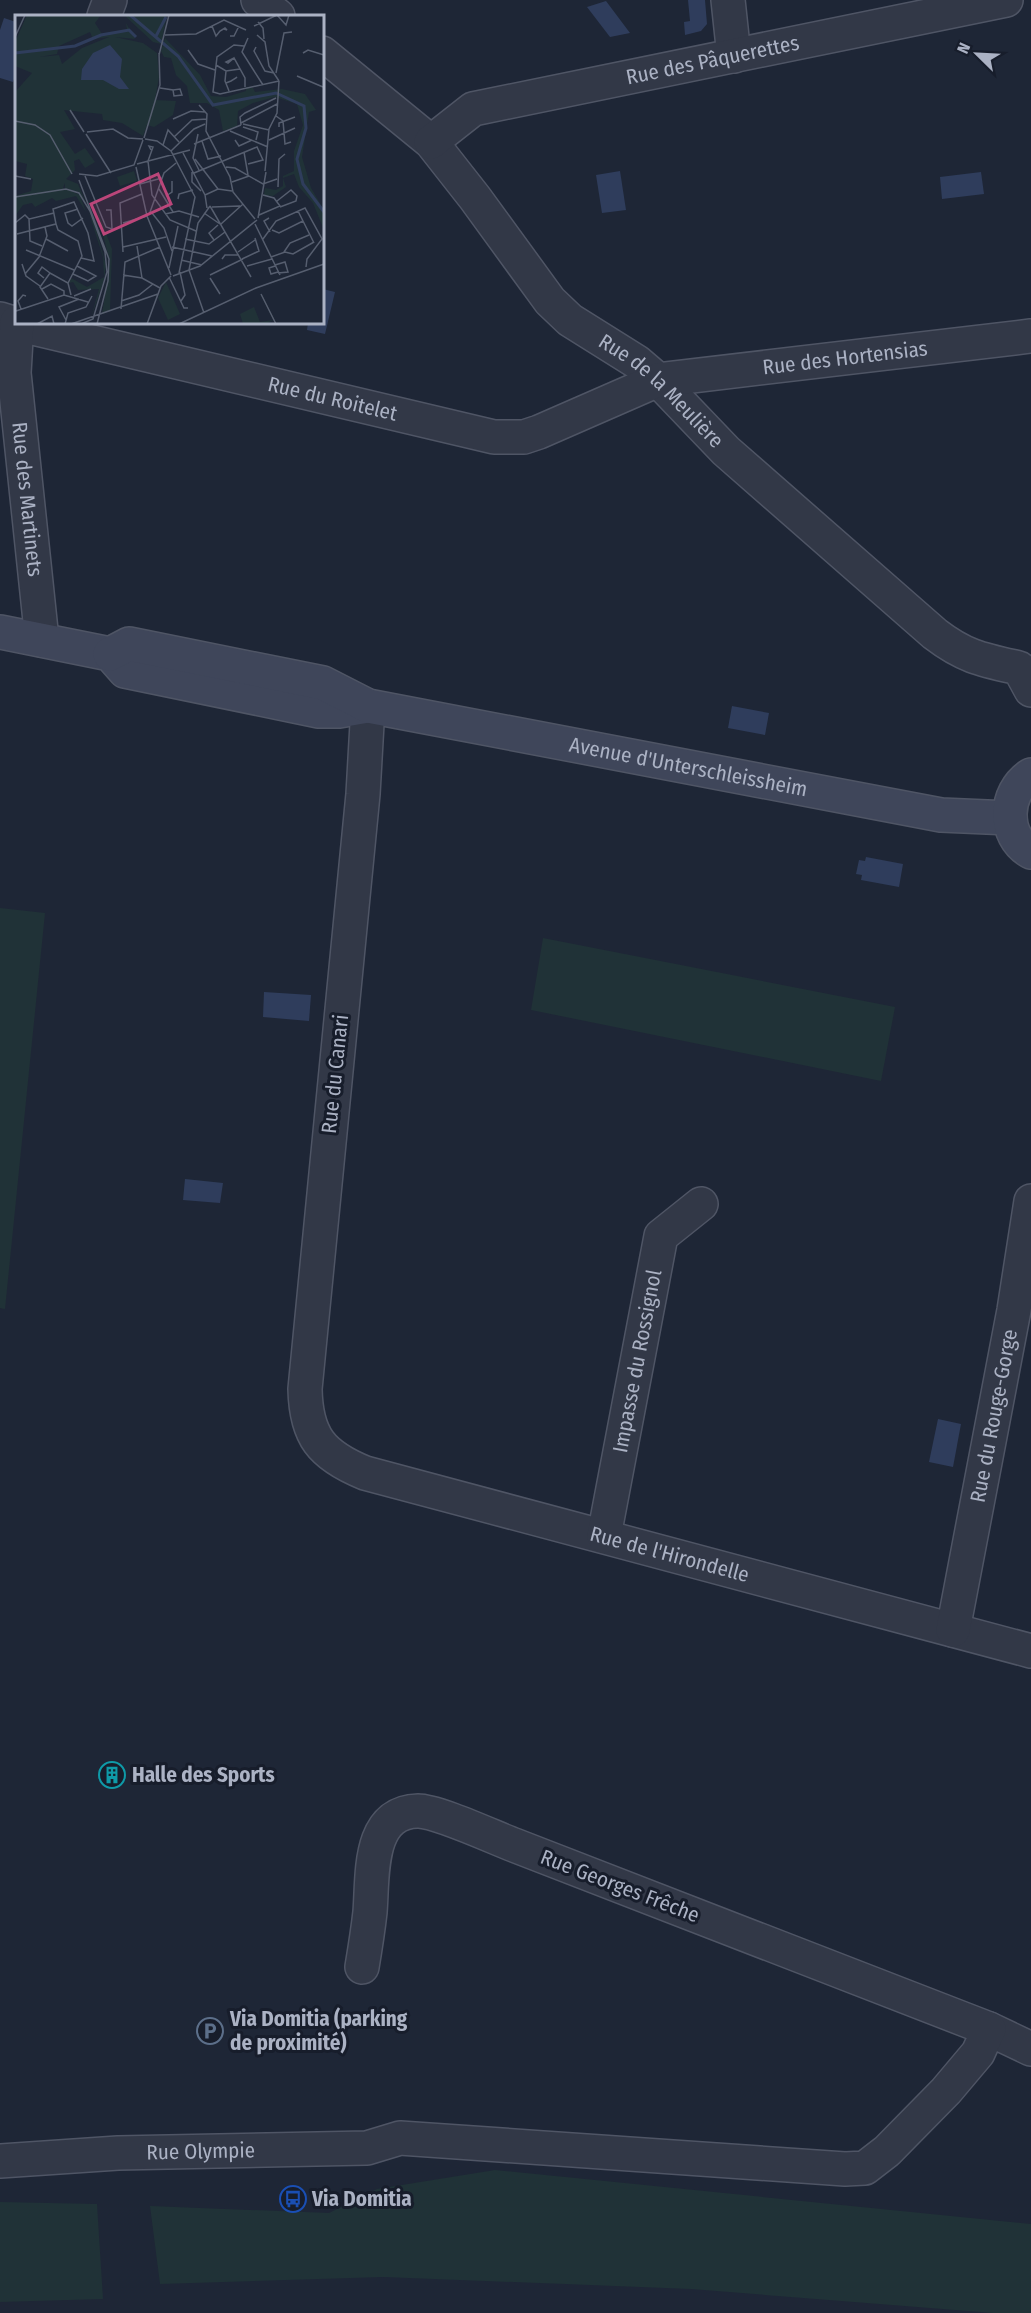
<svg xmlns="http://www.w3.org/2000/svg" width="1031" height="2313" font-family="'Fira Sans Condensed',sans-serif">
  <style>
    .green { fill: #203237 }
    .water { fill: #2f3d5c }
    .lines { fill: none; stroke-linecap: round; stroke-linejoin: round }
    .street-casing { stroke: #4f5565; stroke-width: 36 }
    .secondary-casing { stroke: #4f5565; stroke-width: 36 }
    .street { stroke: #323847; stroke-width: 33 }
    .secondary { stroke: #3f465a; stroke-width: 33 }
    .labels { text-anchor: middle; stroke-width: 6; stroke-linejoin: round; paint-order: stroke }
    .street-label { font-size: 21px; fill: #abb2c4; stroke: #171d2b }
    .poi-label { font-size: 21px; font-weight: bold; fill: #abb2c4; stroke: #171d2b; text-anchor: start }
    .inset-river { fill: none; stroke: #2f3d5c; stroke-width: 3 }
    .inset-road { fill: none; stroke: #565e6f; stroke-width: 1.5 }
    .view { fill: #bb467a; fill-opacity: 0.15; stroke: #bb467a; stroke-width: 3 }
    .inset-edge { fill: none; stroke: #abb2c4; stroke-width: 3 }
  </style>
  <rect width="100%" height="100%" fill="#1e2636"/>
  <g class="green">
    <polygon points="0,908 45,913 5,1309 0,1308"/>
    <polygon points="543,938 895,1007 881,1081 531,1010"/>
    <polygon points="495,2170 1031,2224 1031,2313 993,2313 691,2289 383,2277 160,2284 150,2206 329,2213 377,2189"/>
    <polygon points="0,2202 97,2204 103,2299 0,2302"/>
  </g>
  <g class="water">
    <polygon points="688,0 705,0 707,24 701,31 685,35 684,22 690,21"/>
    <polygon points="606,1 630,33 610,37 587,7"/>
    <polygon points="4,18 16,22 16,73 13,82 0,78 0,30"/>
    <polygon points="620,171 626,210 602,213 596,175"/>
    <polygon points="981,172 984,194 942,199 940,177"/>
    <polygon points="323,289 335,292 325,334 307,330 308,323 322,322"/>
    <polygon points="732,706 769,713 765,735 728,728"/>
    <polygon points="866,857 903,864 899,887 861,880 862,875 856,874 859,860 865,861"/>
    <polygon points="264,992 311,995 309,1021 263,1017"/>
    <polygon points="185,1179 223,1183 220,1203 183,1200"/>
    <polygon points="938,1419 961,1424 953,1467 929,1462"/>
  </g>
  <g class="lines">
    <defs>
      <g id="street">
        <polyline points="258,0 278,16"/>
        <polyline points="728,0 734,56"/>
        <polyline points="104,16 110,0"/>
        <path id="s1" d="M322,53l109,89 44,56 75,103 20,19 67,42 21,18 68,71 209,183c30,23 48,26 84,34l12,22"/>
        <path id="s2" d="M431,142l42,-33 533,-109"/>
        <path id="s3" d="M0,319l16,5 478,113h30l15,-5 119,-52 373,-44"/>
        <path id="s4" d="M17,322l-3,51 28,267"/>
        <path id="s5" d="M368,706l-5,88 -58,595c1,47 16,66 60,84l666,178"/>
        <path id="s6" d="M604,1536l57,-300 40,-32"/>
        <path id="s7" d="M953,1630l61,-320 17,-109"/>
        <polyline points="989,2029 1031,2049"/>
        <path id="s8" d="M0,2161l118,-8 249,-5 33,-10 445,31 20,-1 22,-17 59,-60 32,-38 11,-24 -475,-184c-21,-8 -77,-34 -96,-34 -51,1 -45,65 -48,101 -2,18 -5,37 -8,55"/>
      </g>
      <g id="secondary">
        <polyline points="0,632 110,654 125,671 319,711 339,711 368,706"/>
        <path id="s9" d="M110,654l19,-10 194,39 45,23 573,109 69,3"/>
        <path d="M1031,775c-27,17 -29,61 0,77"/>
      </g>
    </defs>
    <use href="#street" class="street-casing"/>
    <use href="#secondary" class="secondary-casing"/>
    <use href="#street" class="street"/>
    <use href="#secondary" class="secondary"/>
  </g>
  <defs>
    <symbol id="building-ring" viewBox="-11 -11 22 22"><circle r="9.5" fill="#171d2b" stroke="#0f9aa8" stroke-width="1.5"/><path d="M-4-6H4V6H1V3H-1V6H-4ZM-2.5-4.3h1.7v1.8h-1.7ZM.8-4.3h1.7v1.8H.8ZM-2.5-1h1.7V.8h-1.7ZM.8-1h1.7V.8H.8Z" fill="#0f9aa8"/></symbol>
    <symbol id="parking-ring" viewBox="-11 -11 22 22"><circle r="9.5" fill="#171d2b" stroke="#5c6f8a" stroke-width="1.5"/><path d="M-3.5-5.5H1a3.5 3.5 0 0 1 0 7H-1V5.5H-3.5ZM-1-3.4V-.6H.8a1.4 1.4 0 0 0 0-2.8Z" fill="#5c6f8a"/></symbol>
    <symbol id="bus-ring" viewBox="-11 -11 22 22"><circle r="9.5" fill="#171d2b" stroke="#1a4fb4" stroke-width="1.5"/><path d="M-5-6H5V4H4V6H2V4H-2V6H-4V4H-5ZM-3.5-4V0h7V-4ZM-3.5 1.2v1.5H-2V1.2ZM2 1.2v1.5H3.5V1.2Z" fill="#1a4fb4"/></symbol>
  </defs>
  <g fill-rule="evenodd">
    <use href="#building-ring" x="97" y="1760" width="30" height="30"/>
    <use href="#parking-ring" x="195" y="2016" width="30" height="30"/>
    <use href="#bus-ring" x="278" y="2184" width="30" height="30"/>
  </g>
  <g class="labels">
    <g class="street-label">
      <text dy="7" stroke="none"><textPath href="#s2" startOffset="298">Rue des Pâquerettes</textPath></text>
      <text dy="7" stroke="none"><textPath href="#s3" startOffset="872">Rue des Hortensias</textPath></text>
      <text dy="7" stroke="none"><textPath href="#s1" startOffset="483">Rue de la Meulière</textPath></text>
      <text dy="7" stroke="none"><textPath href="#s3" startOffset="342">Rue du Roitelet</textPath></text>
      <text dy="7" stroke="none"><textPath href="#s4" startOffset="178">Rue des Martinets</textPath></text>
      <text dy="7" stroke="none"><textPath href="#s9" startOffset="596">Avenue d'Unterschleissheim</textPath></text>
      <text transform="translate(335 1074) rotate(-84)" y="7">Rue du Canari</text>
      <text dy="7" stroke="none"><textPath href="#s6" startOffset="178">Impasse du Rossignol</textPath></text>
      <text dy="7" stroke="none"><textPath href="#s7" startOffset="218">Rue du Rouge-Gorge</textPath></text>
      <text dy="7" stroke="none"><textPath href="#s5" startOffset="1113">Rue de l'Hirondelle</textPath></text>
      <text transform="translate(620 1886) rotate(21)" y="7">Rue Georges Frêche</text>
      <text dy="7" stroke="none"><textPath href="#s8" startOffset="201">Rue Olympie</textPath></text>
    </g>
    <g class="poi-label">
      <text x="132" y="1782">Halle des Sports</text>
      <text x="230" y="2026">Via Domitia (parking<tspan x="230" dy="24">de proximité)</tspan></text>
      <text x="312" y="2206">Via Domitia</text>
    </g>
  </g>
  <g transform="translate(15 15)">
    <rect width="309" height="309" fill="#1e2636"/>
    <path d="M12,0h74l-6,8 7,11 25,-4 -1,-7 9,16 -20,-2 28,6 14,10 2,24 -4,23 21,1 -3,14 -19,12 -7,-2 -4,11 -21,-13 -19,-3 -1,-6 -38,-4 11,19 -15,3 15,22 10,-6 10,14 -10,6 -6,-9 -5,2 1,9 -9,9 12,5 8,19 -7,-11 -14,-4v-5l-2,5 17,7 6,17 -10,-16 -20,5 -4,-3 -17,9 -3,-4 -9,2 -8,11v-20l16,-5 2,-12 -8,-3 2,-12 -12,-3v-69l17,-19 -17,-7v-24zM75,17l3,7 16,-2 -27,11 -20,16 -3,-9 -20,2 18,-3 2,-8zM109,0h43l-6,29 -8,-2zM150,23l35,37 11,21 15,1 20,-6v-4l7,1 2,4 27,-3 23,5 11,16 -7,2 -7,45 9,31 13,22v20l-11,-27 -14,-16 -5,-13 -11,4 3,9 -13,9 -9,-1 1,-7 11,2 7,-4v-10l11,-5v-20l9,-26 -6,-21 -22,-7 -22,6 -15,8 -1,15 -14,5 -4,-21 -12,-7h-17l-3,-17 -11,-11 -5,-17 -7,-1 -3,-6zM119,156l3,10 -17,5 -3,-9zM81,192l16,42 -2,62 -8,3 8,-52zM74,198l5,9 12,43 -2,15 -13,38 8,-29 -21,1 -5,-8 -4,1 2,-5 16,9 17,-10 -1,-20zM151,267l14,32 -12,6 -10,-22zM239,292l6,15 13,-2 -7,4h-23l-3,-10z" fill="#203237" fill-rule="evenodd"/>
    <path d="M95,30l12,14 -2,18 9,12h-10l-16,-9h-22l1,-11 11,-16z" fill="#2f3d5c"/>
    <path class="inset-river" d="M115,0l48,41 35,49 63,-12 28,13 2,22 -9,31 6,25 21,28M140,23l11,-21M0,38l60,-7 26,-11 28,-5 7,7"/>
    <path class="inset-road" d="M262,0l9,10 3,-10M243,7l5,6 1,11M197,11l4,10 4,-5 5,-3 2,2 -3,-1M239,11l23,-11M150,20l31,-1 28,-14 22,10M242,20l8,7 4,24 10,15M219,21h-4h4l5,-10M0,22l10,-22M233,23l-6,14 21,33M229,31l-10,-1 -17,12 -4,35 7,2 59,-13M241,32l-2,4 11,20 9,2M173,35l10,14 17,6M288,38l5,-3 16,5M144,40l10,-40M219,43l-8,4 2,1 6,-5 11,20v9M201,50l10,6 14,-2M211,56l-1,10 4,10M261,58l8,-40 8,-1M282,61l26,11M211,68l5,-2 5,-3 1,-1 -6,4M145,73l13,2 1,6 8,-1 -2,-6 -7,1M184,90l8,9 -1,17 24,46 3,15 22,27M55,95l14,22M261,101l7,5 2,23 6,-2M158,104l18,-8 14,1M0,106l20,4 15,10 22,39M226,108l36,-19M228,109l26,6M226,110l-1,-8 5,-4 31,-15M228,112l15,5 -2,8M264,112v-4l16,-6M215,116l38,16M72,117l26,-3 15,9 15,1M71,119l25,39M183,119l-5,24 6,12M159,122l18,-17 15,-1M129,123l16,-53 -1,-32M130,124l12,2 14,10 24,46 -16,76M220,125l4,6 13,-6M254,125l26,-12M187,126l6,18 13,-3M179,129l47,-19M148,130l5,-15 11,12M136,135l-2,-4 4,1 -5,14 4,34 18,25 26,11M156,136l23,-22 11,-5M229,137l4,23M168,138l22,42 2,13M180,144l23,30M122,149l53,-14M121,152l11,49 24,59M211,152l9,1 28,16 14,-5M250,156l4,-42 8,-16 2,-32M177,157v10l9,9M179,158l63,-26 6,13 -15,4M64,159l18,2 37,-11 9,-25M0,161l16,3 -16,-3M70,161l21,51 6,2 -1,-19h-5M64,165l30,79 -1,22 -11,43M217,167l17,-6M125,169l22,-6M263,172l1,-28 6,-5M144,174l14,23M190,180l13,-6 14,2M151,181l6,-4v-11M0,182l51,-8 13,4 11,18 15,41 2,20 -14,47 -12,5M163,184l1,-5 14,-4M262,186l14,-11 6,6 -1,5 -16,6M195,191l41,71M197,192l28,-1M63,194l-13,4 3,10 4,3 11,-8M283,196l16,32M137,198l12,15 8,23M189,198l16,11M150,199l14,-3 20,6M134,200l15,-42 12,-10M244,200l21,-9 -6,-8 -11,-3M243,203l8,-46M254,203l-5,3 6,11M0,208l10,-8 4,4M108,208l24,-7M41,209l-3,-15 21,-7 14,31 6,28 -13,-3M206,209l22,-20M240,209l25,51M257,215l7,3 24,-12M2,219l39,-10 2,6 20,11 4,15 -14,27M31,224l22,12M170,224l24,5 16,-12M248,224l13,-18 29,-13 17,31 -15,20 -1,8M199,225l-5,-7 9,-8M27,231l-12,-5 -1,-22 25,-6M122,231l5,32M108,232l43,-10M157,232l40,9M11,235l48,20M108,237l-3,-49 22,-9M223,237l17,-12M269,237l6,-9 19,-8M256,242l14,-5 8,2 21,-12M207,244l3,-4h14M227,244l17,-8 -4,-13M166,245l21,5M7,249l4,12 14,10M260,250l10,-3 3,10 -10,1M232,251l25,-7M260,251l-6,2 2,6 7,-2M154,253l9,-42M165,257l5,23 -4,6M10,259l14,-17 8,-21 -2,-9M58,259l15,7 8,-5 -19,-10M108,260l19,3 18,10M195,260l33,-16M158,261l27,-10 57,-46M154,262l15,31h4M29,263l-6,-5 4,-6 8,6M195,263l10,16M27,274l9,-5 13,7v4M246,279l15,30M59,281l17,-7M33,284l-8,-12 10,-14 18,10 3,12M106,286l18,-6 14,-11M6,294l-3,-8 5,-6 3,1M106,294l4,-47 35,-15M1,296l48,-16 24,7M189,298l-15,-43 9,-47 12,-17M51,305l-7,-13 20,-8M22,309l15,-8 2,8M50,309l3,-11 18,-6 6,-11M56,309l87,-30M132,309l14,-38 10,-10M164,309l77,-36 68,-24"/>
    <path class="view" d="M143,159l13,30 -67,30 -13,-30z"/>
    <rect width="309" height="309" class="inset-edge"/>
  </g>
  <g transform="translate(977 54) rotate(294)" stroke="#171d2b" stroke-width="4.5" paint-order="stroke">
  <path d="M0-4.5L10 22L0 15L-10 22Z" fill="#abb2c4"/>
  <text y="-9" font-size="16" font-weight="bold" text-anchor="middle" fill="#abb2c4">N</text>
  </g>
</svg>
